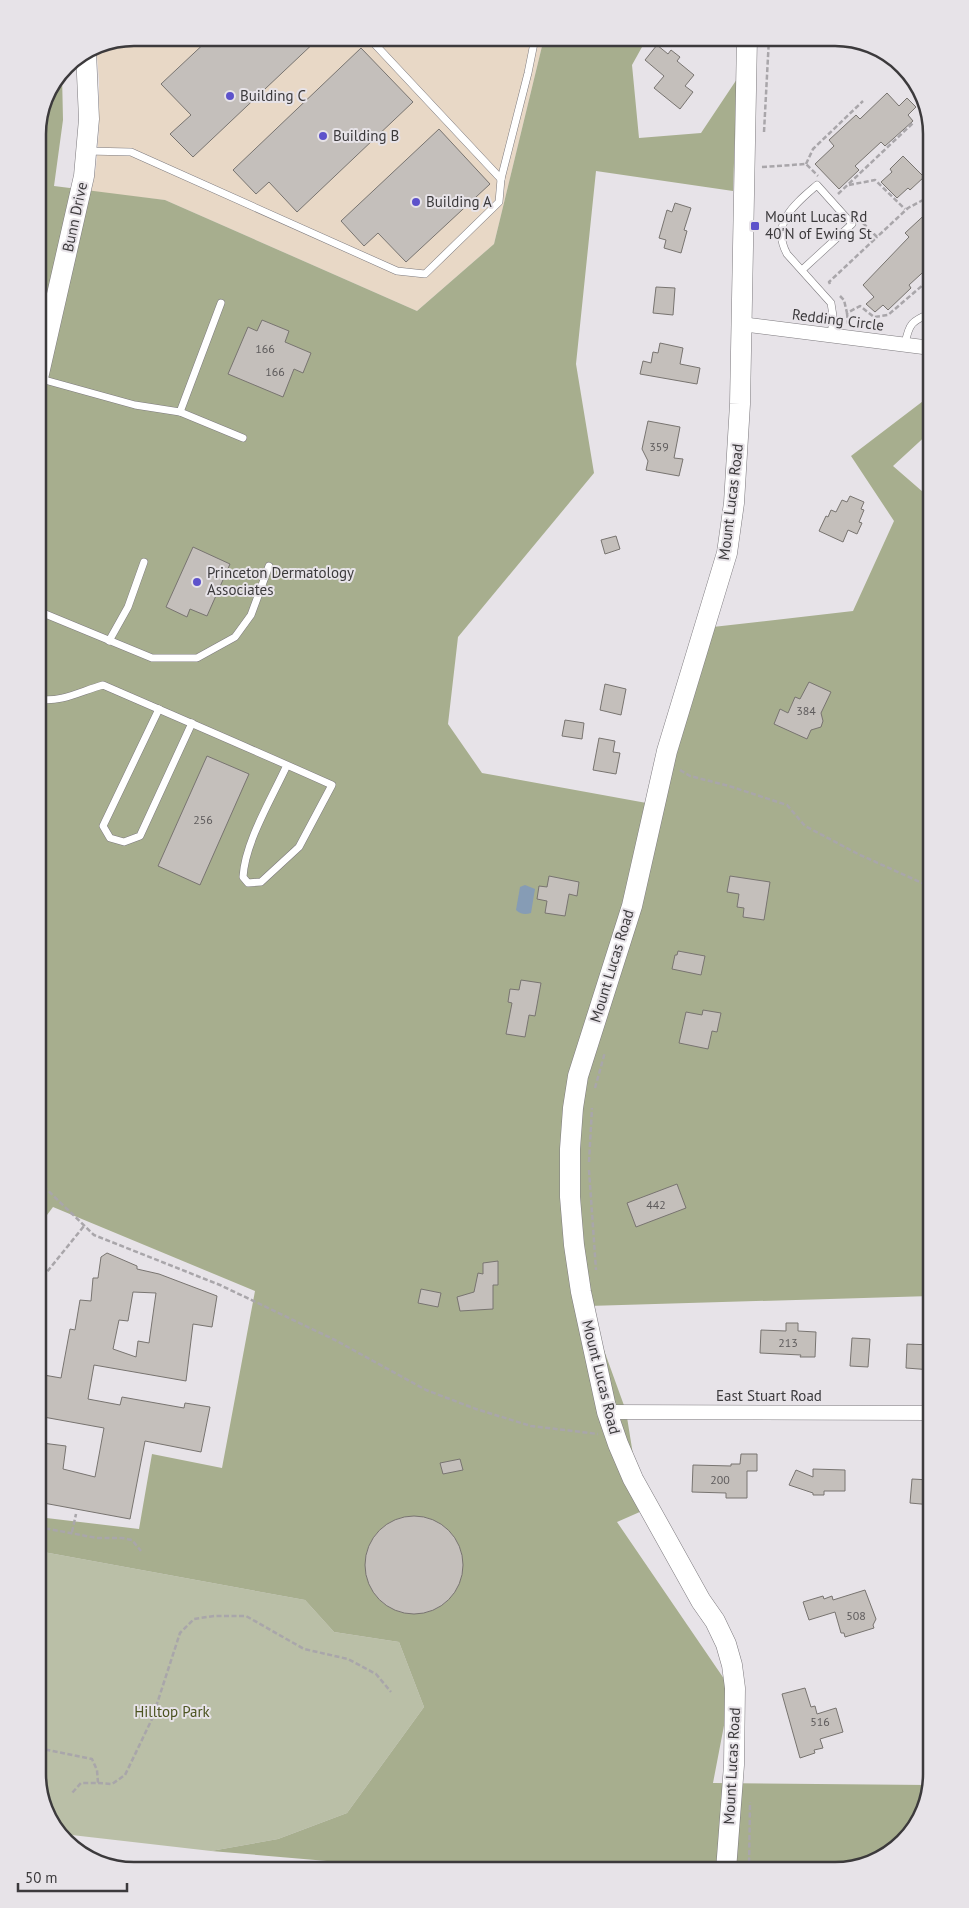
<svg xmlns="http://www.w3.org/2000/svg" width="969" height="1908" font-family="'PT Sans',sans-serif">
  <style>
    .commercial { fill: #e8d8c6 }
    .green { fill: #babfa7 }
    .forest { fill: #a7ae8e }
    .water { fill: #869cb5 }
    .building { fill: #c4bfbb; stroke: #787470; fill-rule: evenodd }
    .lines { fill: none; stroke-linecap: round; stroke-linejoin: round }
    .lane-casing { stroke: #7d7a7e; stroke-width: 8 }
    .street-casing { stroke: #7d7a7e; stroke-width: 15 }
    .secondary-casing { stroke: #7d7a7e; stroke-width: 21 }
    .path { stroke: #a9a6aa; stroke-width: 2.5; stroke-dasharray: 5 2.5; stroke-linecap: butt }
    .lane { stroke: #fff; stroke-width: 7 }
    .street { stroke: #fff; stroke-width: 14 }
    .secondary { stroke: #fff; stroke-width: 20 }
    .poi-dot { fill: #5d52cb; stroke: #e7e3e8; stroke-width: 2 }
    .labels { text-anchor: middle; stroke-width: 4; stroke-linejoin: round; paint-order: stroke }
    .number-label { font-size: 12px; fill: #5e5b5c }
    .poi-label { font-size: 15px; fill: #3c3a3c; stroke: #e7e3e8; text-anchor: start }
    .street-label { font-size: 15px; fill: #3c3a3c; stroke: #e7e3e8 }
    .park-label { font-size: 15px; fill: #4b5320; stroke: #e7e3e8 }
    .rim { fill: none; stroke: #3c3a3c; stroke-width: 2.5 }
  </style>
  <rect width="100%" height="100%" fill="#e7e3e8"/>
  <polygon class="commercial" points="134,38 544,38 494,244 417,311 165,200 91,192 96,167 99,130 99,79 96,46"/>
  <polygon class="green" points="38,1551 305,1600 334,1632 399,1642 424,1707 347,1813 278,1839 211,1851 63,1834 45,1811 38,1774"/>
  <polygon class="forest" points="544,38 647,38 632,65 639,138 701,133 737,79 733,191 596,171 576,364 594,473 458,637 448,724 482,773 652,804 704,628 853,611 894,521 851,456 931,395 931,431 893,466 931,499 931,1296 588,1306 626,1411 642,1511 617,1522 731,1689 713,1783 928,1785 915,1828 872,1863 835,1870 432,1870 211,1851 278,1839 347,1813 424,1707 399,1642 334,1632 305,1600 38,1551 38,1517 139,1529 152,1454 222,1468 255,1291 53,1207 38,1227 38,128 62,74 63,120 54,186 165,200 417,311 494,244"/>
  <path class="water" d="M525,885l10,4 -4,24c-6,2 -11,1 -15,-3l4,-23z"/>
  <g class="building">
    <polygon points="210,38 319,38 193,157 170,134 191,115 161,84"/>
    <polygon points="657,45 668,54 671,50 680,57 677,61 694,75 685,86 693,92 680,109 654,88 664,76 645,60"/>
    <polygon points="361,48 413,102 297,212 269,182 256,194 233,170"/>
    <polygon points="887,93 899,106 907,98 916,107 908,115 913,121 885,146 881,142 855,166 859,170 839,189 815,164 834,146 829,140 856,115 860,119"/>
    <polygon points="439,129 490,184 406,262 378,233 364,246 341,221"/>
    <polygon points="903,156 924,177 910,190 908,188 897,198 881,182 892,172 890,169"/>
    <polygon points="675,203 691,208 684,230 687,231 681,253 664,248 666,240 659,238 667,210 672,212"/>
    <polygon points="932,208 932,264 909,285 911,288 888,310 883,305 875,312 866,304 874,297 863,285 909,237 905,233"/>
    <polygon points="656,287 675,288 673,315 653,313"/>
    <polygon points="262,320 289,331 285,342 311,353 303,373 294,369 283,397 228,374 248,327 257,331"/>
    <polygon points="660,343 683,348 680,364 700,368 697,384 640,374 643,361 651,363 653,352 658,353"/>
    <polygon points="648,421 680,427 674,458 683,459 679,476 646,470 648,461 642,449"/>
    <polygon points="850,496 864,502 861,509 864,510 859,522 862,523 857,534 848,530 843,542 819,531 826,516 828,517 831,510 836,512 842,500 847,502"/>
    <polygon points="616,536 620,549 605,554 601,540"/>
    <polygon points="193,547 230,564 207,616 190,609 187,617 166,607"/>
    <polygon points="809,682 831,692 821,713 823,721 821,727 811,730 807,739 774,724 780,709 788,713 795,697 800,699"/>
    <polygon points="605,684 626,689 621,715 600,710"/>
    <polygon points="565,720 584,723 582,739 562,736"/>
    <polygon points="599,738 615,741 613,752 620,753 616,774 593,770"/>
    <polygon points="207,756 249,774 200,885 158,866"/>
    <polygon points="549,876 579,882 577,896 569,894 565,916 545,913 547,901 537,899 539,886 547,887"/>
    <polygon points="730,876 770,882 764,920 743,917 744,908 737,907 739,894 727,892"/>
    <polygon points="678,951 705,956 701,975 672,969 675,955 677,955"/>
    <polygon points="521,980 541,983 535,1016 529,1015 525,1037 506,1034 512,1003 508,1002 510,989 519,990"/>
    <polygon points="703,1010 721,1013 717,1032 712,1031 708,1049 679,1043 686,1012 702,1015"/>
    <polygon points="677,1184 686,1208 636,1227 627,1203"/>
    <path d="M107,1253l30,13v3l22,5 58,22 -5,31 -19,-3 -7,57 -92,-16 -6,34 32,6 2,-8 62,11 1,-5 25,4 -9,45 -56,-11 -15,78 -92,-17v-43l2,1 2,-17 24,3 -3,23 32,8 9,-49 -66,-12v-42l23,4 9,-49 5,1 5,-30 11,1 2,-23h5l3,-21zM133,1292l23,1 -7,50 -11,-2 -2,16 -23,-8 6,-29 9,1z"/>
    <polygon points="498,1261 498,1285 493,1285 493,1309 460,1311 457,1297 474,1292 478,1273 483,1274 483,1263"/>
    <polygon points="421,1289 441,1293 438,1307 418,1303"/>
    <polygon points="786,1323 798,1323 798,1331 816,1332 815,1357 800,1357 801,1355 760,1353 761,1330 786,1331"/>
    <polygon points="852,1338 870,1339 868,1367 850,1366"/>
    <polygon points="907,1344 932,1345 932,1370 906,1368"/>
    <polygon points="741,1454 757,1454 757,1471 747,1471 747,1498 726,1498 726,1493 692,1492 693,1465 731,1466 731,1464 740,1464"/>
    <polygon points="460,1459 463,1470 443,1474 440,1463"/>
    <polygon points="813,1469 845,1470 845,1491 824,1491 824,1495 813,1495 813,1493 789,1485 796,1470 813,1477"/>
    <polygon points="912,1479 930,1480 932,1505 910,1503"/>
    <circle cx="414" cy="1565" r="49"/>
    <polygon points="865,1590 876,1619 873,1625 874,1628 845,1637 844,1633 841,1633 835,1612 809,1620 803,1602 823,1596 824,1599 832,1596 833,1600"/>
    <polygon points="805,1688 811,1707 815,1706 817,1714 836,1708 843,1732 820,1739 823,1748 814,1750 815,1753 800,1758 782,1694"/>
  </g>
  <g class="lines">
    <defs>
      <g id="lane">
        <polyline points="369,38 501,179"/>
        <polyline points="87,151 131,152 397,271 425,274 499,202 501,179 528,73 535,38"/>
        <path d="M802,270l50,-46 -35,-39c-22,19 -47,38 -30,69l44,49 2,13 -2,20"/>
        <path d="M905,344c4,-21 7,-23 26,-31"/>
        <polyline points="41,379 135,405 180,412 243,438"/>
        <polyline points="180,412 221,303"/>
        <polyline points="38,611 152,658 197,658 235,637 251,615 269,566"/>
        <polyline points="109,641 128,607 144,562"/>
        <path d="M38,699c23,4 43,-8 65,-14 76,33 153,66 229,100l-33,62 -38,35 -13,1 -5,-6c2,-35 29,-79 44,-112"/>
        <polyline points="159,709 103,826 110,838 124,842 140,836 192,723"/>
      </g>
      <g id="street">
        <polyline points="741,324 931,348"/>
        <polyline points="607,1412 931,1413"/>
      </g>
      <g id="secondary">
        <polyline points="38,378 84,176 89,119 86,52"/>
        <polyline points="726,1870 734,1765 735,1688 732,1665 726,1644 715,1621 701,1601 633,1479 618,1444 607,1412 581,1292 574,1245 570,1197 570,1149 573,1108 578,1076 632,906 667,751 727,553 734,503 740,404 747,38"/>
      </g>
    </defs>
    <use href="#lane" class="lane-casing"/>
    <use href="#street" class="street-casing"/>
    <use href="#secondary" class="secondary-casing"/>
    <g class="path">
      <polyline points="764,132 769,38"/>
      <polyline points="806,164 813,149 863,101"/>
      <polyline points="762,167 806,164 818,176"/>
      <polyline points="849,185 875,180 905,209"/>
      <polyline points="838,194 913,123"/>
      <polyline points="923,200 931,205"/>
      <polyline points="863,223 877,237 908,208 923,200 929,186 931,183"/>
      <polyline points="830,284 829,282 877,237"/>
      <polyline points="840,296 844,300 847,313 860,306 874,317 888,315 931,278"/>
      <polyline points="847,313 848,324"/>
      <polyline points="680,770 690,776 729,786 787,805 805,826 858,854 931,887"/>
      <polyline points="595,1088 605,1052"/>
      <polyline points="589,1162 592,1108"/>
      <polyline points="589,1170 596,1270"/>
      <polyline points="38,1181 94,1235 220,1285 335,1340 426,1390 476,1409 531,1426 598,1434"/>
      <polyline points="38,1283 84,1226"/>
      <polyline points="38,1527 97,1538 122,1538 132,1540 141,1551"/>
      <polyline points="72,1532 76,1514"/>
      <polyline points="38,1748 92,1759 97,1770 98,1783 81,1783 72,1793"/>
      <polyline points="98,1783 112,1784 125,1775 152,1719 180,1633 194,1619 214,1616 246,1616 304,1649 348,1659 376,1674 391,1692"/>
      <polyline points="749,1870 750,1802"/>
    </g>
    <use href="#lane" class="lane"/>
    <use href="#street" class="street"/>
    <use href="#secondary" class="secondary"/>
  </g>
  <g class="poi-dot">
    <circle cx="230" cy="96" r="5"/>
    <circle cx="323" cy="136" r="5"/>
    <circle cx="416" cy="202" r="5"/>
    <rect x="750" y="221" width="10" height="10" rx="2.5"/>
    <circle cx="197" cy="582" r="5"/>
  </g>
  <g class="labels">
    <g class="number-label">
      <text x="265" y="353">166</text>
      <text x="275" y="376">166</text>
      <text x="659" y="451">359</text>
      <text x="806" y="715">384</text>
      <text x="203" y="824">256</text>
      <text x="656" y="1209">442</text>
      <text x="788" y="1347">213</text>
      <text x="720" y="1484">200</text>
      <text x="856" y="1620">508</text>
      <text x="820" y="1726">516</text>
    </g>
    <g class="poi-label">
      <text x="240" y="101">Building C</text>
      <text x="333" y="141">Building B</text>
      <text x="426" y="207">Building A</text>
      <text x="765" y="222">Mount Lucas Rd<tspan x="765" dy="17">40'N of Ewing St</tspan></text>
      <text x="207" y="578">Princeton Dermatology<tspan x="207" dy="17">Associates</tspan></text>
    </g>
    <g class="street-label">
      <text transform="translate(75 217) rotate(-78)" y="5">Bunn Drive</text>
      <text transform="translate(838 320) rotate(7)" y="5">Redding Circle</text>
      <text transform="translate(731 502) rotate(-83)" y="5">Mount Lucas Road</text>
      <text transform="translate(612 966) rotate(-73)" y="5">Mount Lucas Road</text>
      <text transform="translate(601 1377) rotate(76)" y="5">Mount Lucas Road</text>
      <text x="769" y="1401">East Stuart Road</text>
      <text transform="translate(732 1766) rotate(-87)" y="5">Mount Lucas Road</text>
    </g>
    <g class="park-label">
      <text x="172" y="1717">Hilltop Park</text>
    </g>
  </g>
  <path d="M0 0H969V1908H0ZM134 46H835A88 88 0 0 1 923 134V1774A88 88 0 0 1 835 1862H134A88 88 0 0 1 46 1774V134A88 88 0 0 1 134 46Z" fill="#e7e3e8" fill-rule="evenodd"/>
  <path class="rim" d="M134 46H835A88 88 0 0 1 923 134V1774A88 88 0 0 1 835 1862H134A88 88 0 0 1 46 1774V134A88 88 0 0 1 134 46Z"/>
  <path d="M18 1883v8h109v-8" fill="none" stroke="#3c3a3c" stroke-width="2.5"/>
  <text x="25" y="1883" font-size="15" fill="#3c3a3c" stroke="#e7e3e8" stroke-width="4" paint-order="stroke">50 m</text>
</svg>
